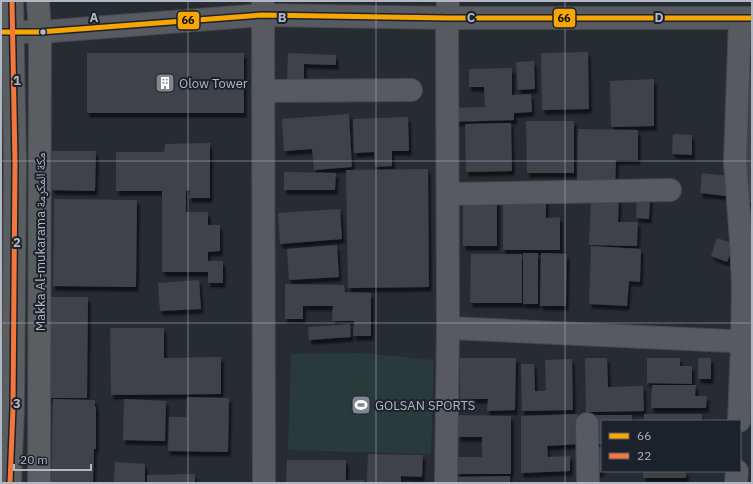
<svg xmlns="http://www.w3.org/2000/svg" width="753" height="484" font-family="'IBM Plex Sans','Noto Naskh Arabic',sans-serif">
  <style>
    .green { fill: #283a3a }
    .building { fill: #3f4349; filter: url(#shadow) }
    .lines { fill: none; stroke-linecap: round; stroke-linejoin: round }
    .minor-casing { stroke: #45484d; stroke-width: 24 }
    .highway-casing { stroke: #44484d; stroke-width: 24 }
    .minor { stroke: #575a60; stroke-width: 22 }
    .highway { stroke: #5b5e61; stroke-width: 22 }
    .bus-1-casing { stroke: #1b222c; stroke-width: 8 }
    .bus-2-casing { stroke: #1b222c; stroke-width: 8 }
    .bus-1 { stroke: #f7a600; stroke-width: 5 }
    .bus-2 { stroke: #f5763a; stroke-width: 5 }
    .grid { fill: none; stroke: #b1b8c3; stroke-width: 1; stroke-opacity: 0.55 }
    .bus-dot { fill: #b1b8c3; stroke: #1b222c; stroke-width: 1.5 }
    .labels { text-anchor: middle; stroke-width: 4; stroke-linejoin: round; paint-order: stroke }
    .poi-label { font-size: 13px; fill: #b1b8c3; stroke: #1b222c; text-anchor: start }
    .street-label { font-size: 13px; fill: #b1b8c3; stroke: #1b222c }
    .grid-label { font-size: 13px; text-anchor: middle; font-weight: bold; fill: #b1b8c3; stroke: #1b222c; stroke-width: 4; stroke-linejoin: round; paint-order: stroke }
    .line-badge { stroke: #1b222c; stroke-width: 1.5 }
    .pale-badge-label { font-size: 11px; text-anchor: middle; font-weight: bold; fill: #111 }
  </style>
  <defs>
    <filter id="shadow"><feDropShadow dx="2.5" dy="4.5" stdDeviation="1" flood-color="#0009"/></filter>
  </defs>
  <rect width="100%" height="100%" fill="#272c32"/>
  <polygon class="green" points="362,353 434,360 431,454 288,450 291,354"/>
  <g class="building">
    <polygon points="588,52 589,109 542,110 541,53"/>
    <rect x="87" y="53" width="157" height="60"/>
    <polygon points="288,53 336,55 336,65 304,64 304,84 287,83"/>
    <polygon points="534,61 535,89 518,90 516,62"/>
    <polygon points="512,68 512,95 531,94 532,112 514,113 514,120 449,122 449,108 485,107 484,87 469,87 469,69"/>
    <polygon points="746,70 752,70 752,203 743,203"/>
    <polygon points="654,79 654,126 611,127 610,81"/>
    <polygon points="349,114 352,167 314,170 312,149 284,151 282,119"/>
    <polygon points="408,117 409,151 392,151 392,166 375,167 374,152 354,153 353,119"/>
    <polygon points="526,121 574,121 574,173 527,173"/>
    <polygon points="511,123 512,171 466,172 465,124"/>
    <polygon points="578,129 638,130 638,160 616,160 615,188 577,188"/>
    <polygon points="673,134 692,135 692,155 672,154"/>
    <polygon points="210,143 210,198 189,198 190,191 186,190 186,212 208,212 208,225 220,225 220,251 208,252 208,261 223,261 223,283 208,283 208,272 162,272 162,191 116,191 116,152 164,152 165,144"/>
    <polygon points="52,151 96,151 95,191 52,190"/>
    <polygon points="428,169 429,287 348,288 346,170"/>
    <polygon points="284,172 336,173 335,190 284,190"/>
    <polygon points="702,173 728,176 726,196 700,193"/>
    <polygon points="637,196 650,197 649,219 636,218"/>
    <polygon points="591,197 619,198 618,222 638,222 637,246 589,245"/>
    <polygon points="54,199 137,200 136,287 53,286"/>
    <rect x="463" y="199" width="34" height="47"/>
    <polygon points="503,199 546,199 546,218 560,217 560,250 503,250"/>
    <polygon points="340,209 342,239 280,244 278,213"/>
    <polygon points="717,238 734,244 727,262 711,256"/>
    <polygon points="337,245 339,277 289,280 287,249"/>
    <polygon points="591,246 641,249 640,282 629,281 627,306 589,304"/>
    <rect x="523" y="253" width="15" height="51"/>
    <polygon points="541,253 567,254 566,306 540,306"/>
    <polygon points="471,254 522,254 522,303 470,303"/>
    <polygon points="199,280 201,309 160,311 158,283"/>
    <polygon points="285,284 344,285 345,292 371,293 371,336 353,336 354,321 332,321 333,306 303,306 303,319 285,319"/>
    <polygon points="49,297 88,297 87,398 49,398"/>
    <polygon points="350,324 351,337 309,340 308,327"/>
    <polygon points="110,328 164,328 164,358 221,357 221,394 111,395"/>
    <polygon points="460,358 516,358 515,410 487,411 488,399 460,399"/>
    <polygon points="585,358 607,358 608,387 643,386 644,411 586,412"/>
    <polygon points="647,358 680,358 680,366 692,366 692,384 647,383"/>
    <rect x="698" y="358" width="13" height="21"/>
    <polygon points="572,359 573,410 522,411 521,364 534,364 535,391 546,391 545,360"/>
    <polygon points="652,385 696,385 695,396 707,396 706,408 651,408"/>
    <polygon points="187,397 229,398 228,452 168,451 169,417 186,417"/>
    <polygon points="53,399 95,400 95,407 96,407 96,449 94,449 93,483 51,483"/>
    <polygon points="124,399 166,401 165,441 123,440"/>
    <polygon points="578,414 579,444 547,446 548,457 570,456 570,471 521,473 521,416"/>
    <rect x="644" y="414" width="58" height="7"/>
    <polygon points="458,415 511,416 511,474 457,474 457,457 482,457 482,437 458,437"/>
    <polygon points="592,415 632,415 632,421 602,421 602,444 592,444"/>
    <polygon points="602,447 602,472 593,473 592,448"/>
    <polygon points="368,454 423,455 422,477 401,476 401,483 367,483"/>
    <polygon points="287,460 346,460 346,480 364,480 364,483 286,483"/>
    <polygon points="115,462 145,464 145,483 114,483"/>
    <rect x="643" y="471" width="43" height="7"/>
    <polygon points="195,474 195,483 147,483 147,475"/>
    <polygon points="510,476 510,483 455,483 455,477"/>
  </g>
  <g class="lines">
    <defs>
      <g id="minor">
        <polyline points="263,1 264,483"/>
        <polyline points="1,32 40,32 262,15 447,18 752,18"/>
        <polyline points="263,91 411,90"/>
        <polyline points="448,194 670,190"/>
        <polyline points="448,328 752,342"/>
        <polyline points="739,421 742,342 743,286 741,241 735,162 740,18"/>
        <polyline points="587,424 588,483"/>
        <polyline points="446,483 448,328 447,18 448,1"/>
        <polyline points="736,483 737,471"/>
      </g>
      <g id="highway">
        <polyline points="38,1 40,32 39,483"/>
        <polyline points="10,483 13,408 15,163 12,1"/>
      </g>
    </defs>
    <use href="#minor" class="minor-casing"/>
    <use href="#highway" class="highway-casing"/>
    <use href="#minor" class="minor"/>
    <use href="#highway" class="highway"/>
    <defs>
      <polyline id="bus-1" points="1,32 40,32 262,15 447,18 752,18"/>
      <polyline id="bus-2" points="10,483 13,408 15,163 12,1"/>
    </defs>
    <use href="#bus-1" class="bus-1-casing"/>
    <use href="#bus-2" class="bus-2-casing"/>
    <use href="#bus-1" class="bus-1"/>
    <use href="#bus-2" class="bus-2"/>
  </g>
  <path class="grid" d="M188,1v482M376,1v482M565,1v482M1,161h751M1,323h751"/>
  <defs>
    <symbol id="building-square" viewBox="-11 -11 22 22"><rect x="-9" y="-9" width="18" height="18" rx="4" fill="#818790" stroke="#1b222c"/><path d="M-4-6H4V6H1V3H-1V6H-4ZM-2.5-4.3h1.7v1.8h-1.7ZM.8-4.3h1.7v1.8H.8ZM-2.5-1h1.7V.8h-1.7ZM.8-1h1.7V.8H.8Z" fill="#fff"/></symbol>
    <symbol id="stadium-square" viewBox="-11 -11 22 22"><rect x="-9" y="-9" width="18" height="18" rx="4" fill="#818790" stroke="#1b222c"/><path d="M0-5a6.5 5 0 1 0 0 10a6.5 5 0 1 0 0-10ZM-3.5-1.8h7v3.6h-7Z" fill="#fff"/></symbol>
  </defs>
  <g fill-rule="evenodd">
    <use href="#building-square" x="154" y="72" width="22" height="22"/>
    <use href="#stadium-square" x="350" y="394" width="22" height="22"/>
  </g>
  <circle class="bus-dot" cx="43" cy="32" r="3.5"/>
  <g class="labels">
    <g class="poi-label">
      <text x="179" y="88">Olow Tower</text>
      <text x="375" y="410">GOLSAN SPORTS</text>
    </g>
    <g class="street-label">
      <text transform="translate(40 242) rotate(-90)" y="5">Makka Al-mukarama مكة المكرمة</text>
    </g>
  </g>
  <g class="grid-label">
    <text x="94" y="22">A</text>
    <text x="282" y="22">B</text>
    <text x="471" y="22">C</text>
    <text x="659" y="22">D</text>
    <text x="17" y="85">1</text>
    <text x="17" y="247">2</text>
    <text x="17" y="408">3</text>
  </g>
  <g class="line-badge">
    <rect x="553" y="8" width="23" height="20" rx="4" fill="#f7a600"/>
    <rect x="177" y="11" width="23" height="19" rx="4" fill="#f7a600"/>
  </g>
  <g class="pale-badge-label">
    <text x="564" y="22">66</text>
    <text x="188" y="24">66</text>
  </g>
  <rect width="753" height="484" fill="none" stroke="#b1b8c3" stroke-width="4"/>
  <rect x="601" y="420" width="140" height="52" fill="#1b222c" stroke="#575e68"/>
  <rect x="609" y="433" width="20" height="6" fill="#f7a600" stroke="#575e68"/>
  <text x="637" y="440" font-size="12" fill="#b1b8c3">66</text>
  <rect x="609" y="453" width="20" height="6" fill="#f5763a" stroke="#575e68"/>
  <text x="637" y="460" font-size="12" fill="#b1b8c3">22</text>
  <path d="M14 464v6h77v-6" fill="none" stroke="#b1b8c3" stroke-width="2"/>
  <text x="20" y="464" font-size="12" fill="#b1b8c3" stroke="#1b222c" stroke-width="3" paint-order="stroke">20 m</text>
</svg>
